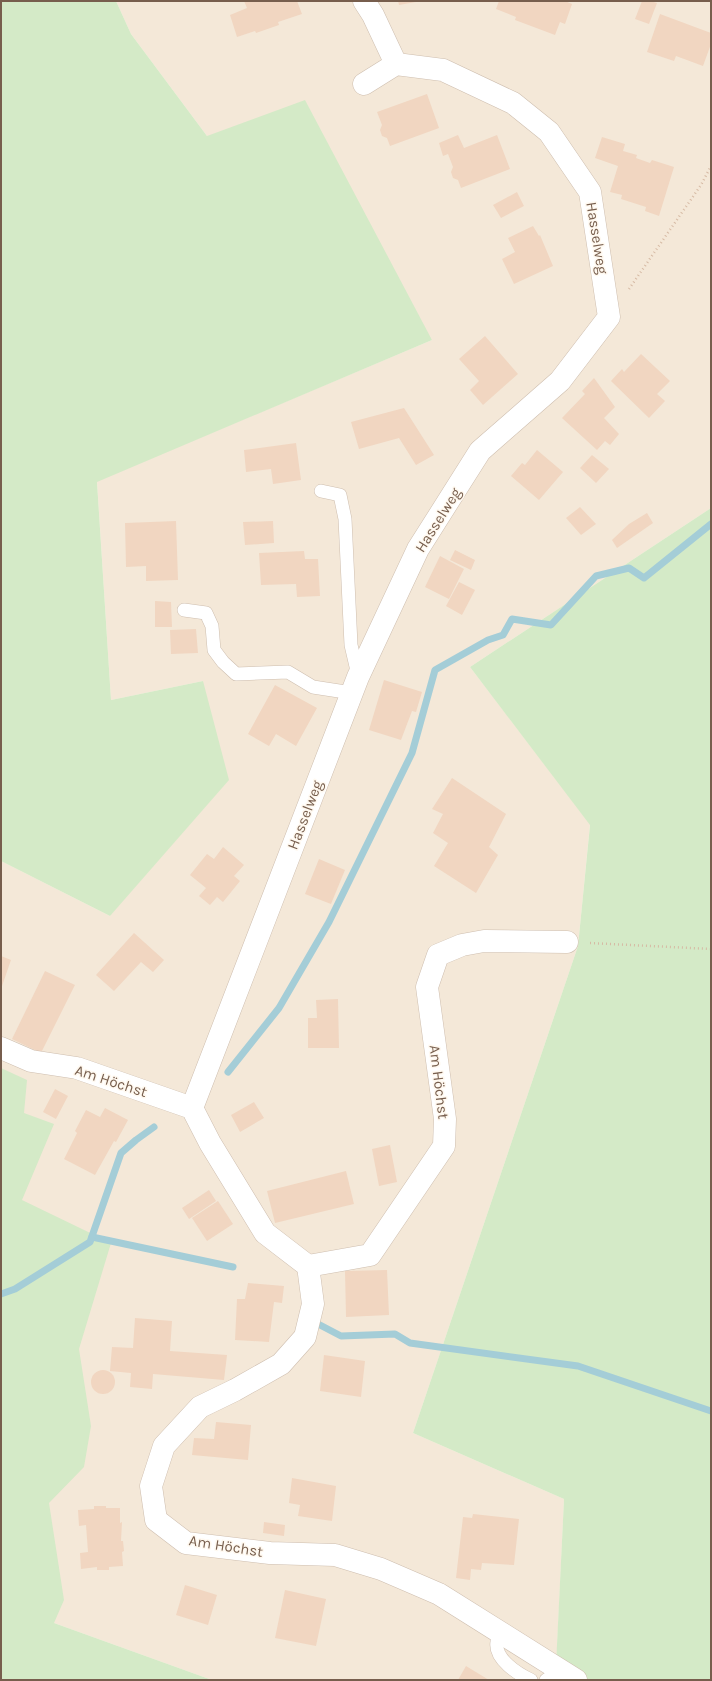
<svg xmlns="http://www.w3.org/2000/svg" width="712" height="1681" font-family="Karla,sans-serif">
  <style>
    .residential { fill: #f4e8d8 }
    .green { fill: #d4eac7 }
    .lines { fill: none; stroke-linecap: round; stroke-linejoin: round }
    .stream { stroke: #a4cdd7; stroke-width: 7 }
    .building { fill: #f1d6c1 }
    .service-casing { stroke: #cebeaf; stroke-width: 14 }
    .minor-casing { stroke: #cebeaf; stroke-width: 23 }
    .path { stroke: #d6baa4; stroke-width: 2.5; stroke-dasharray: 1 3; stroke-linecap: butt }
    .service { stroke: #fff; stroke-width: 13 }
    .minor { stroke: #fff; stroke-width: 22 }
    .labels { text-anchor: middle; stroke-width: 3; stroke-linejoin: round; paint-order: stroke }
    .street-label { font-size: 15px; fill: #775e4d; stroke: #fff9f0 }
  </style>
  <rect width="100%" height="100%" fill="#fcf6e9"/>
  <polygon class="residential" points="116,1 711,1 711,508 470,667 590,824 578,946 413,1433 564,1499 556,1670 569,1680 212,1680 54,1623 1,1612 1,861 110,916 203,681 111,700 97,481 432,340 207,136 131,34"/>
  <g class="green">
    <polygon points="1,1 116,1 131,34 207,136 305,100 432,340 97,482 111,700 203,681 229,780 110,916 1,861"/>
    <polygon points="711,508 711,1680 580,1680 556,1665 564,1499 413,1433 578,946 590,825 470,667"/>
    <polygon points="1,1068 27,1080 24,1113 54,1124 22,1200 111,1243 79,1349 91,1426 84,1467 49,1503 64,1600 54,1623 212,1680 1,1680"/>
  </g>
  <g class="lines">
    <g class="stream">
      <polyline points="228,1072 279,1008 329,922 412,753 435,670 488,640 503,635 512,619 551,625 596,576 629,568 644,578 711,524"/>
      <polyline points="92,1237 233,1267"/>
      <polyline points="1,1294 15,1289 90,1242 121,1153 136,1140 154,1127"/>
      <polyline points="320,1325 341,1336 395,1334 410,1343 578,1366 711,1411"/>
    </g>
  </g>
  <g class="building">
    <polygon points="244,1 297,1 302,14 278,22 279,25 256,33 255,31 237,37 230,15 247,8"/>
    <polygon points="398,1 416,1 416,2 399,5"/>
    <polygon points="499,1 565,1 572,4 565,24 560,22 555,35 515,20 516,17 496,9"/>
    <polygon points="642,1 650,1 657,3 649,24 635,19"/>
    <polygon points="660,14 711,33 711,44 703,66 676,56 674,61 647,52"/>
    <polygon points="427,94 439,128 390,146 387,138 382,136 380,130 382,125 377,112"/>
    <polygon points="458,135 464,148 497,135 510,169 461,188 458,180 453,178 451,172 453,167 448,154 443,156 439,143"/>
    <polygon points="602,137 625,144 623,151 637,155 636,158 650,163 652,160 674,167 659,216 645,211 646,207 621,199 622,195 610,192 618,166 595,158"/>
    <polygon points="517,192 524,206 501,218 493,205"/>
    <polygon points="533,226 539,236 540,235 553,266 514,284 502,259 515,252 508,238"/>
    <polygon points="485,336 518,374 483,405 470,390 479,381 459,359"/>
    <polygon points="641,354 670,381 657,394 665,401 649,418 611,381 622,369 624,372"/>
    <polygon points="594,378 615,407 604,418 619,434 610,445 605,441 597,450 562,418 585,394 582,391"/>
    <polygon points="404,408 434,455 416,465 399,438 359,449 351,422"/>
    <polygon points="296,443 301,480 273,484 271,469 246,472 244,450"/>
    <polygon points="537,450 563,472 539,500 511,476 522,463 525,465"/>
    <polygon points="592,455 609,469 596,483 580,468"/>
    <polygon points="580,507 596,524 581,535 566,518"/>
    <polygon points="647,513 653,523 617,548 612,540 629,524"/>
    <polygon points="176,521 178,580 146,581 146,566 126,567 125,523"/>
    <polygon points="273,521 274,543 245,545 243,522"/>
    <polygon points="455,550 475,560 471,570 450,560"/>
    <polygon points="304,551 305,559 318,559 320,596 297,597 296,584 261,585 259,553"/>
    <polygon points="440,556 464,569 449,599 425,587"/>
    <polygon points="459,582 475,590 462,615 446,606"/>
    <polygon points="155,601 171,602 172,627 155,627"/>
    <polygon points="196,629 198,653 171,654 170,630"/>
    <polygon points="384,680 422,692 416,712 412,711 401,740 369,730"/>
    <polygon points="275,685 317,708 296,746 276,734 269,746 248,734"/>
    <polygon points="452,778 506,814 489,847 498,855 476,893 434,866 448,843 433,833 443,814 432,809"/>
    <polygon points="223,847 244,865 234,876 240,881 223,902 217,897 210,905 199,896 206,888 190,875 207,854 214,859"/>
    <polygon points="319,859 345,870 331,904 305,894"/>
    <polygon points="134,933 164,960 153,972 141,962 114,991 96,975"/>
    <polygon points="1,956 11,960 1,989"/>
    <polygon points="45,971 75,985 41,1053 12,1039"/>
    <polygon points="338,999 339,1048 308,1048 308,1018 317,1018 316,1000"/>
    <polygon points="55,1089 68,1096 56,1119 43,1112"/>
    <polygon points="254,1102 264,1118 240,1132 231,1115"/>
    <polygon points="105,1108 128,1120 116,1142 114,1141 95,1175 64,1159 77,1133 75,1131 86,1110 100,1117"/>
    <polygon points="390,1145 397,1182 379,1186 372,1149"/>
    <polygon points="346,1171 354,1204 275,1223 267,1191"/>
    <polygon points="209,1190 216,1201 189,1219 182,1208"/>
    <polygon points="218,1201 233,1224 207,1241 192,1218"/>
    <polygon points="387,1270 389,1315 346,1317 345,1271"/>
    <polygon points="248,1283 284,1286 282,1303 274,1302 269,1342 235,1340 237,1299 245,1299"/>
    <polygon points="135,1318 172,1321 170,1351 227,1355 224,1380 153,1374 152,1389 130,1387 131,1373 110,1371 112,1347 133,1348"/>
    <polygon points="324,1355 365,1361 361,1397 320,1391"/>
    <circle cx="103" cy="1382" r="12"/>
    <polygon points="216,1422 251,1425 248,1460 192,1455 194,1438 214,1439"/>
    <polygon points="292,1478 336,1486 332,1521 298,1516 300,1505 289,1503"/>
    <polygon points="94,1506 106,1506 106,1508 120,1508 120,1523 122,1522 121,1541 123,1541 124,1551 122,1552 123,1566 109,1567 109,1570 97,1570 97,1567 81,1569 80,1553 88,1552 86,1525 79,1526 78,1510 94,1509"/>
    <polygon points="473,1514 519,1519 514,1565 482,1563 481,1570 471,1569 470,1580 456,1578 463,1517 472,1518"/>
    <polygon points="264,1522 285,1525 284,1536 263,1533"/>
    <polygon points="185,1585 217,1595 208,1625 176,1615"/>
    <polygon points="285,1590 326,1599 316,1646 275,1638"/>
    <polygon points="466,1666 489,1680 458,1680"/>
  </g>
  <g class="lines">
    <defs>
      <g id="service">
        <polyline points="321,491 340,495 345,519 351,645 358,675"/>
        <polyline points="184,610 206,613 212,626 214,650 223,662 236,674 288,672 313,687 352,693"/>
        <path d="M501,1633c-1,3 -4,6 -4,9 -3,17 21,32 34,38"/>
        <polyline points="546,1680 554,1675 558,1669"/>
      </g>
      <g id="minor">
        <polyline points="364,1 373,15 396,64"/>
        <polyline points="1,1048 31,1061 77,1068 192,1108 210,1143 265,1233 308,1266 313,1304 305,1337 281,1364 235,1390 200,1407 164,1446 151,1486 156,1520 186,1543 270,1553 335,1555 381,1569 439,1594 576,1680"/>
        <polyline points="192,1108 358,677 418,549 480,451 560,381 609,317 590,192 549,132 513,103 443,70 396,64 364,84"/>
        <polyline points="308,1266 370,1255 444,1146 445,1119 427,987 438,955 462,945 484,941 567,942"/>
      </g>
    </defs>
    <use href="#service" class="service-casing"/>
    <use href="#minor" class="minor-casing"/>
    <g class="path">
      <polyline points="629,289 701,185 711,166"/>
      <polyline points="590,943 711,949"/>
    </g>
    <use href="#service" class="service"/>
    <use href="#minor" class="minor"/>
  </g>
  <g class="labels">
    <g class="street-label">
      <text transform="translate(597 238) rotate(81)" y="5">Hasselweg</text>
      <text transform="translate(438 520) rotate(-58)" y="5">Hasselweg</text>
      <text transform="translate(305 815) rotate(-69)" y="5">Hasselweg</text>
      <text transform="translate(111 1081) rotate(18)" y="5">Am Höchst</text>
      <text transform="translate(439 1082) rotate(83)" y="5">Am Höchst</text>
      <text transform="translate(226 1546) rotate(9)" y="5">Am Höchst</text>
    </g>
  </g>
  <rect width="712" height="1681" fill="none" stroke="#775e4d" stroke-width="4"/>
</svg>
